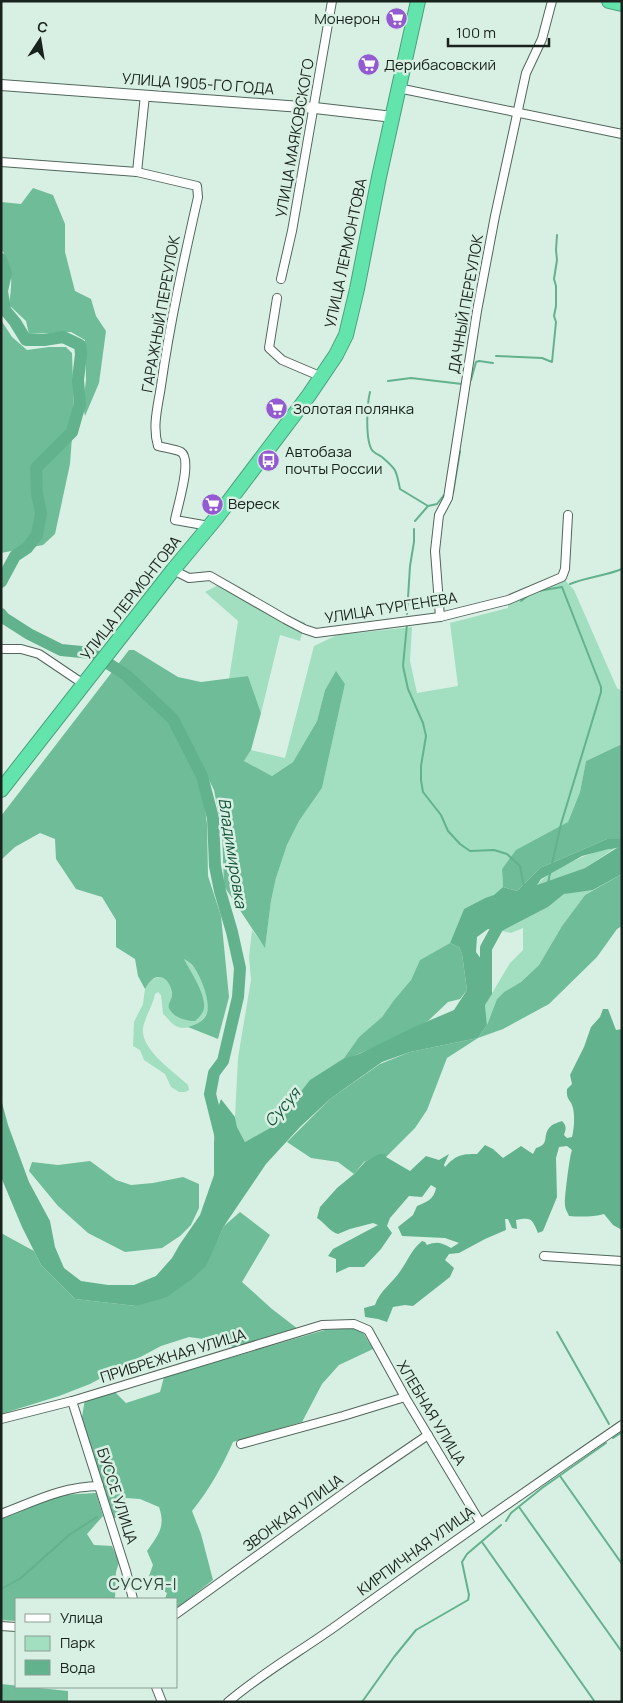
<svg xmlns="http://www.w3.org/2000/svg" width="623" height="1703" font-family="Manrope,sans-serif">
  <style>
    .green { fill: #a2dec0 }
    .forest { fill: #6ebc98 }
    .water { fill: #63b28e; fill-rule: evenodd }
    .lines { fill: none; stroke-linecap: round; stroke-linejoin: round }
    .stream { stroke: #63b28e; stroke-width: 2 }
    .river { stroke: #63b28e; stroke-width: 12 }
    .street-casing { stroke: #51665b; stroke-width: 10 }
    .secondary-casing { stroke: #51665b; stroke-width: 12 }
    .highway-casing { stroke: #49a07b; stroke-width: 16 }
    .street { stroke: #fff; stroke-width: 8 }
    .secondary { stroke: #fff; stroke-width: 10 }
    .highway { stroke: #63e4ad; stroke-width: 14 }
    .labels { text-anchor: middle; stroke-width: 5; stroke-linejoin: round; paint-order: stroke }
    .poi-label { font-size: 15px; fill: #19221d; stroke: #d8f0e3; text-anchor: start }
    .street-label { font-size: 15px; fill: #19221d; stroke: #d8f0e3 }
    .water-label { font-size: 16px; font-style: italic; fill: #125138; stroke: #d8f0e3 }
    .neighbourhood-label { font-size: 16px; letter-spacing: 1px; fill: #2f4339; stroke: #d8f0e3 }
  </style>
  <rect width="100%" height="100%" fill="#d8f0e3"/>
  <g class="green">
    <polygon points="562,577 574,590 617,688 622,691 622,744 586,761 580,792 568,822 502,869 503,887 496,895 485,898 464,909 450,943 420,960 411,980 394,1000 382,1017 359,1037 342,1061 291,1104 270,1128 245,1142 237,1127 235,1117 238,1058 251,980 249,957 252,930 265,947 271,901 276,878 287,845 299,821 322,788 345,684 336,672 325,690 317,721 293,762 272,776 244,761 251,750 285,758 314,646 337,635 412,627 410,661 417,693 458,686 450,623 508,608 508,600"/>
    <polygon points="226,581 298,621 305,622 300,641 280,635 261,713 248,676 229,679 238,621 205,592"/>
    <path d="M618,846l-33,22 -49,18c12,-17 61,-37 82,-40z"/>
    <polygon points="580,890 593,890 585,895 562,926 539,965 521,982 504,992 497,999 487,1025 485,1005 510,963 523,950 523,928 511,933 502,931 548,907 564,894"/>
    <path d="M182,956c5,5 11,9 14,15 5,9 14,26 12,37 -2,15 -21,25 -34,17 -4,-3 -7,-8 -11,-11l-2,-19 -3,-3 -3,2c-2,11 -8,19 -11,30 -8,23 29,47 44,61l1,5 -4,2h-6l-8,-5 -6,-13 -21,-14 -4,-10 -7,-4 1,-24 9,-18 2,-15 6,-9 8,-3h5l5,6 3,12 -3,15z"/>
  </g>
  <g class="forest">
    <path d="M33,188l20,7 12,29v28l10,39 16,8 5,17 10,15 -7,52 -14,33 -2,-10 3,-26 -1,-40 -14,-8 -42,2 -3,-13 -17,-16c3,-21 5,-38 -8,-56v-47l20,2z"/>
    <polygon points="1,320 12,337 27,350 49,347 66,347 72,353 74,410 70,464 55,534 43,545 1,553"/>
    <path d="M129,650h5l44,27 23,5 47,-6 13,37 -10,37 -7,11 28,15 21,-14 24,-41 8,-31 11,-19 9,13 -23,104 -23,33 -12,24 -11,33 -5,23 -6,47 -41,-62 -2,-55 -8,-41 -15,-30 8,64 1,52 13,40 8,81 -11,42 -30,-12c6,-2 13,-4 17,-10 8,-11 -3,-37 -10,-48 -2,-4 -7,-8 -11,-10 6,12 22,35 20,49 -1,6 -5,9 -9,13 -9,0 -20,-3 -25,-11 -4,-5 2,-10 2,-15 0,-7 -5,-19 -13,-18 -7,0 -10,6 -14,12l-7,-13 -3,-17 -19,-12v-27l-14,-23 -26,-8 -20,-30 -1,-20 -15,-6 -25,14 -14,13v-44z"/>
    <polygon points="622,744 622,839 607,839 540,868 517,891 503,887 502,869 516,850 568,822 580,792 586,761"/>
    <polygon points="622,874 622,926 617,929 597,957 549,1004 503,1029 478,1038 447,1058 427,1110 415,1128 386,1157 372,1159 364,1162 354,1174 338,1162 311,1158 287,1142 330,1099 380,1064 410,1052 478,1038 487,1025 497,999 504,992 521,982 539,965 562,926 585,895"/>
    <polygon points="450,943 459,947 462,954 467,990 460,999 448,1002 428,1021 377,1046 342,1061 359,1037 382,1017 394,1000 411,980 420,960"/>
    <polygon points="90,1161 116,1180 131,1185 153,1183 183,1177 199,1184 199,1208 191,1225 180,1236 162,1248 125,1252 88,1233 58,1206 29,1171 32,1162 58,1165"/>
    <polygon points="240,1212 270,1235 242,1282 272,1309 298,1329 236,1349 225,1342 189,1337 161,1346 90,1384 59,1396 1,1414 1,1233 34,1251 41,1265 75,1299 136,1306 218,1239 224,1226"/>
    <path d="M353,1328l9,3 11,18 -34,16 -17,19 -20,38 -69,20c-11,25 -24,48 -41,69l9,23 12,46 -37,29v-10h-11l2,-6 -15,-9 -3,-8 4,-11 -6,-14c11,-16 19,-24 12,-44l-19,-8 -15,-1 -8,18 -5,5 -30,-104 3,-18 29,-8 12,12 34,-11 4,-15 161,-47z"/>
    <polygon points="96,1493 103,1516 87,1534 94,1545 112,1546 119,1562 116,1572 115,1599 16,1599 16,1621 1,1620 1,1519 61,1495"/>
    <polygon points="1,1684 68,1691 68,1702 1,1702"/>
  </g>
  <g class="water">
    <path d="M607,839h15v35l-29,16 -29,4 -16,13 -46,24 -14,-2 -11,8 -1,15 16,22v20l-7,11 2,20 -9,13 -68,14 -28,10 -52,37 -30,28 -34,37 -42,62 -18,40 -14,13 -25,18 -31,9 -61,-7 -34,-34 -19,-38 -21,-50v-78l7,26 21,57 21,39 5,26 9,21 17,13 27,4h26l22,-9 16,-18 8,-14 20,-29 14,-40v-31l1,-28 6,-17 14,18 2,10 8,15 25,-14 15,-16 25,-32 33,-21 16,-5 55,-27 40,-17 13,-20 -5,-36 -3,-7 -9,-4 14,-34 21,-11 9,-3 9,-8 14,4 23,-23zM620,846l-35,22 -48,17 4,-6 41,-23z"/>
    <path d="M603,1009h5l8,21 6,-1v201l-9,-5 -9,-11c-10,3 -24,3 -35,2 -1,-3 -4,-7 -4,-11 -1,-5 5,-52 7,-55l-5,-4 -8,1 -3,11 1,39 -14,34 -5,2c-6,-14 -6,-16 -22,-13l1,9 -5,-1 -4,-9h-3l1,11 -21,9 -26,14 -10,1 -4,6 9,8 -4,9 -37,29 -8,-1 -12,2 -6,15 -9,-3 -13,-2 -1,-9 11,-3c5,-15 17,-21 26,-35 7,-10 11,-21 21,-29l3,1 2,3c10,-4 15,-2 24,3l8,-5 -14,-5 -43,-2 -4,-9 15,-12 4,-9c10,-4 17,-7 19,-18l-5,-3 -9,12 -13,-1 -19,22 -3,8 5,7 -11,16 -17,18h-15l-13,6v-14l-8,-3 5,-7 45,-24 -5,-2 -23,6 -12,5c-9,-3 -13,-11 -21,-16l3,-11 17,-19 17,-14 11,-12 14,-8h6l1,3 24,14 16,-15 13,4 10,-6 -5,11 1,2c11,-12 16,-13 32,-13l8,-9 8,4 10,9 18,-12 12,8 3,-6c15,-4 5,-13 15,-22 2,-2 8,-4 11,-5 5,5 4,8 2,14l3,3 5,-1c2,-8 3,-20 1,-29 -2,-9 -7,-7 -6,-19l5,-5 -2,-9 14,-28 7,-20 9,-10z"/>
  </g>
  <g class="lines">
    <g class="stream">
      <polyline points="496,356 542,358 552,362 556,322 554,316 556,306 556,286 554,279 557,260 556,250 557,235"/>
      <polyline points="471,380 476,362 479,361 493,363"/>
      <polyline points="388,381 411,378 462,384"/>
      <path d="M370,392c-3,12 -5,47 2,58 2,3 7,5 10,7 15,13 14,13 18,32l28,17"/>
      <polyline points="453,493 460,451"/>
      <polyline points="415,521 428,506 437,504 444,495"/>
      <path d="M570,584c17,-7 35,-8 52,-15"/>
      <polyline points="538,591 562,587 601,687 601,692 561,824 552,864"/>
      <polyline points="521,601 529,595"/>
      <polyline points="407,614 410,566 414,542 414,529"/>
      <polyline points="407,624 403,666 408,689 423,723 426,736 421,766 421,780 423,792 441,815 448,831 460,844 470,851 494,850 507,854 520,866 524,887"/>
      <polyline points="610,848 622,846"/>
      <polyline points="548,883 550,873"/>
      <polyline points="557,1332 609,1424"/>
      <polyline points="613,1438 622,1432"/>
      <polyline points="560,1476 622,1564"/>
      <polyline points="519,1507 622,1652"/>
      <polyline points="506,1521 511,1513 542,1488 606,1443"/>
      <polyline points="482,1542 595,1702"/>
      <polyline points="1,1590 3,1588 21,1578 69,1535 97,1517"/>
      <polyline points="362,1702 394,1657 416,1630 468,1600 469,1595 462,1562 467,1554 501,1525"/>
    </g>
    <g class="river">
      <polyline points="1,259 6,273 2,291 5,310 15,322 26,340 44,340 63,337 80,345 81,354 78,380 80,404 72,432 36,468 37,494 41,513 37,535 27,548 15,556 1,582"/>
      <polyline points="1,614 4,618 29,634 61,650 92,653 126,675 173,719 202,776 213,818 215,866 220,891 232,932 240,968 238,997 223,1061 214,1073 210,1094 220,1134"/>
      <polyline points="486,983 486,948 503,917"/>
    </g>
    <defs>
      <g id="street">
        <polyline points="398,88 622,134"/>
        <path d="M1,162l136,10 60,14 1,11c-14,62 -28,125 -37,189 -3,20 -9,40 -3,60 7,2 17,3 23,6 12,8 -4,55 -6,68l34,6"/>
        <polyline points="137,172 145,95"/>
        <polyline points="281,279 292,231 332,1"/>
        <polyline points="277,298 269,348 282,360 322,377"/>
        <polyline points="173,570 189,578 210,576 285,619 304,629 316,633 440,617 508,600 562,577 565,569 568,515"/>
        <polyline points="440,617 435,551 439,515 448,498 477,311 495,216 526,73 542,39 552,1"/>
        <polyline points="1,649 21,649 39,654 85,685"/>
        <polyline points="544,1256 622,1261"/>
        <polyline points="72,1401 126,1571 133,1599"/>
        <polyline points="1,1419 72,1401 322,1325 354,1324 368,1330 405,1397 480,1522"/>
        <polyline points="241,1444 343,1416 405,1397"/>
        <path d="M1,1514c32,-12 63,-28 98,-28"/>
        <polyline points="176,1614 362,1480 428,1435"/>
        <polyline points="1,1626 16,1627"/>
        <polyline points="156,1687 162,1702"/>
        <path d="M228,1702c35,-30 75,-52 112,-79 93,-67 187,-133 282,-198"/>
      </g>
      <polyline id="secondary" points="1,85 315,108 393,117"/>
      <g id="highway">
        <polyline points="609,1 622,4"/>
        <polyline points="1,790 173,570 217,517 309,395 336,355 346,335 357,289 379,177 418,1"/>
      </g>
    </defs>
    <use href="#street" class="street-casing"/>
    <use href="#secondary" class="secondary-casing"/>
    <use href="#highway" class="highway-casing"/>
    <use href="#street" class="street"/>
    <use href="#secondary" class="secondary"/>
    <use href="#highway" class="highway"/>
  </g>
  <defs>
    <symbol id="supermarket-disc" viewBox="-11 -11 22 22"><circle r="9.5" fill="#935ad2" stroke="#d8f0e3"/><path d="M-6-5.5h2.5l.6 2H6L4.5 2H-2.5L-4.4-4H-6ZM-1.5 3.2a1.3 1.3 0 1 0 .1 0ZM3 3.2a1.3 1.3 0 1 0 .1 0Z" fill="#fff"/></symbol>
    <symbol id="bus-disc" viewBox="-11 -11 22 22"><circle r="9.5" fill="#935ad2" stroke="#d8f0e3"/><path d="M-5-6H5V4H4V6H2V4H-2V6H-4V4H-5ZM-3.5-4V0h7V-4ZM-3.5 1.2v1.5H-2V1.2ZM2 1.2v1.5H3.5V1.2Z" fill="#fff"/></symbol>
  </defs>
  <g fill-rule="evenodd">
    <use href="#supermarket-disc" x="384" y="6" width="25" height="25"/>
    <use href="#supermarket-disc" x="356" y="52" width="25" height="25"/>
    <use href="#supermarket-disc" x="264" y="396" width="25" height="25"/>
    <use href="#bus-disc" x="256" y="448" width="25" height="25"/>
    <use href="#supermarket-disc" x="200" y="492" width="25" height="25"/>
  </g>
  <g class="labels">
    <g class="poi-label">
      <text x="380" y="24" text-anchor="end">Монерон</text>
      <text x="384" y="70">Дерибасовский</text>
      <text x="293" y="414">Золотая полянка</text>
      <text x="285" y="457">Автобаза<tspan x="285" dy="17">почты России</tspan></text>
      <text x="228" y="509">Вереск</text>
    </g>
    <g class="street-label">
      <text transform="translate(198 84) rotate(4)" y="5">УЛИЦА 1905-ГО ГОДА</text>
      <text transform="translate(295 138) rotate(-80)" y="5">УЛИЦА МАЯКОВСКОГО</text>
      <text transform="translate(346 253) rotate(-78)" y="5">УЛИЦА ЛЕРМОНТОВА</text>
      <text transform="translate(466 304) rotate(-80)" y="5">ДАЧНЫЙ ПЕРЕУЛОК</text>
      <text transform="translate(161 314) rotate(-80)" y="5">ГАРАЖНЫЙ ПЕРЕУЛОК</text>
      <text transform="translate(131 598) rotate(-52)" y="5">УЛИЦА ЛЕРМОНТОВА</text>
      <text transform="translate(391 608) rotate(-9)" y="5">УЛИЦА ТУРГЕНЕВА</text>
      <text transform="translate(173 1356) rotate(-17)" y="5">ПРИБРЕЖНАЯ УЛИЦА</text>
      <text transform="translate(431 1413) rotate(59)" y="5">ХЛЕБНАЯ УЛИЦА</text>
      <text transform="translate(117 1496) rotate(72)" y="5">БУССЕ УЛИЦА</text>
      <text transform="translate(293 1513) rotate(-36)" y="5">ЗВОНКАЯ УЛИЦА</text>
      <text transform="translate(416 1551) rotate(-36)" y="5">КИРПИЧНАЯ УЛИЦА</text>
    </g>
    <g class="water-label">
      <text transform="translate(233 853) rotate(81)" y="6">Владимировка</text>
      <text transform="translate(282 1107) rotate(-50)" y="6">Сусуя</text>
    </g>
    <g class="neighbourhood-label">
      <text x="143" y="1590">СУСУЯ-I</text>
    </g>
  </g>
  <rect width="623" height="1703" fill="none" stroke="#19221d" stroke-width="5"/>
  <rect x="15" y="1598" width="162" height="90" fill="#d8f0e3" stroke="#8c9e94"/>
  <rect x="25" y="1614" width="25" height="8" fill="#ffffff" stroke="#8c9e94"/>
  <text x="60" y="1623" font-size="15" fill="#19221d">Улица</text>
  <rect x="25" y="1636" width="25" height="15" fill="#a2dec0" stroke="#8c9e94"/>
  <text x="60" y="1648" font-size="15" fill="#19221d">Парк</text>
  <rect x="25" y="1660" width="25" height="15" fill="#63b28e" stroke="#8c9e94"/>
  <text x="60" y="1673" font-size="15" fill="#19221d">Вода</text>
  <g transform="translate(40 40) rotate(12)" stroke="#d8f0e3" stroke-width="4" paint-order="stroke">
  <path d="M0-4L9 19L0 12L-9 19Z" fill="#19221d"/>
  <text y="-8" font-size="14" font-weight="bold" text-anchor="middle" fill="#19221d">С</text>
  </g>
  <path d="M448 38v8h101v-8" fill="none" stroke="#19221d" stroke-width="2.5"/>
  <text x="456" y="38" font-size="15" fill="#19221d" stroke="#d8f0e3" stroke-width="4" paint-order="stroke">100 m</text>
</svg>
